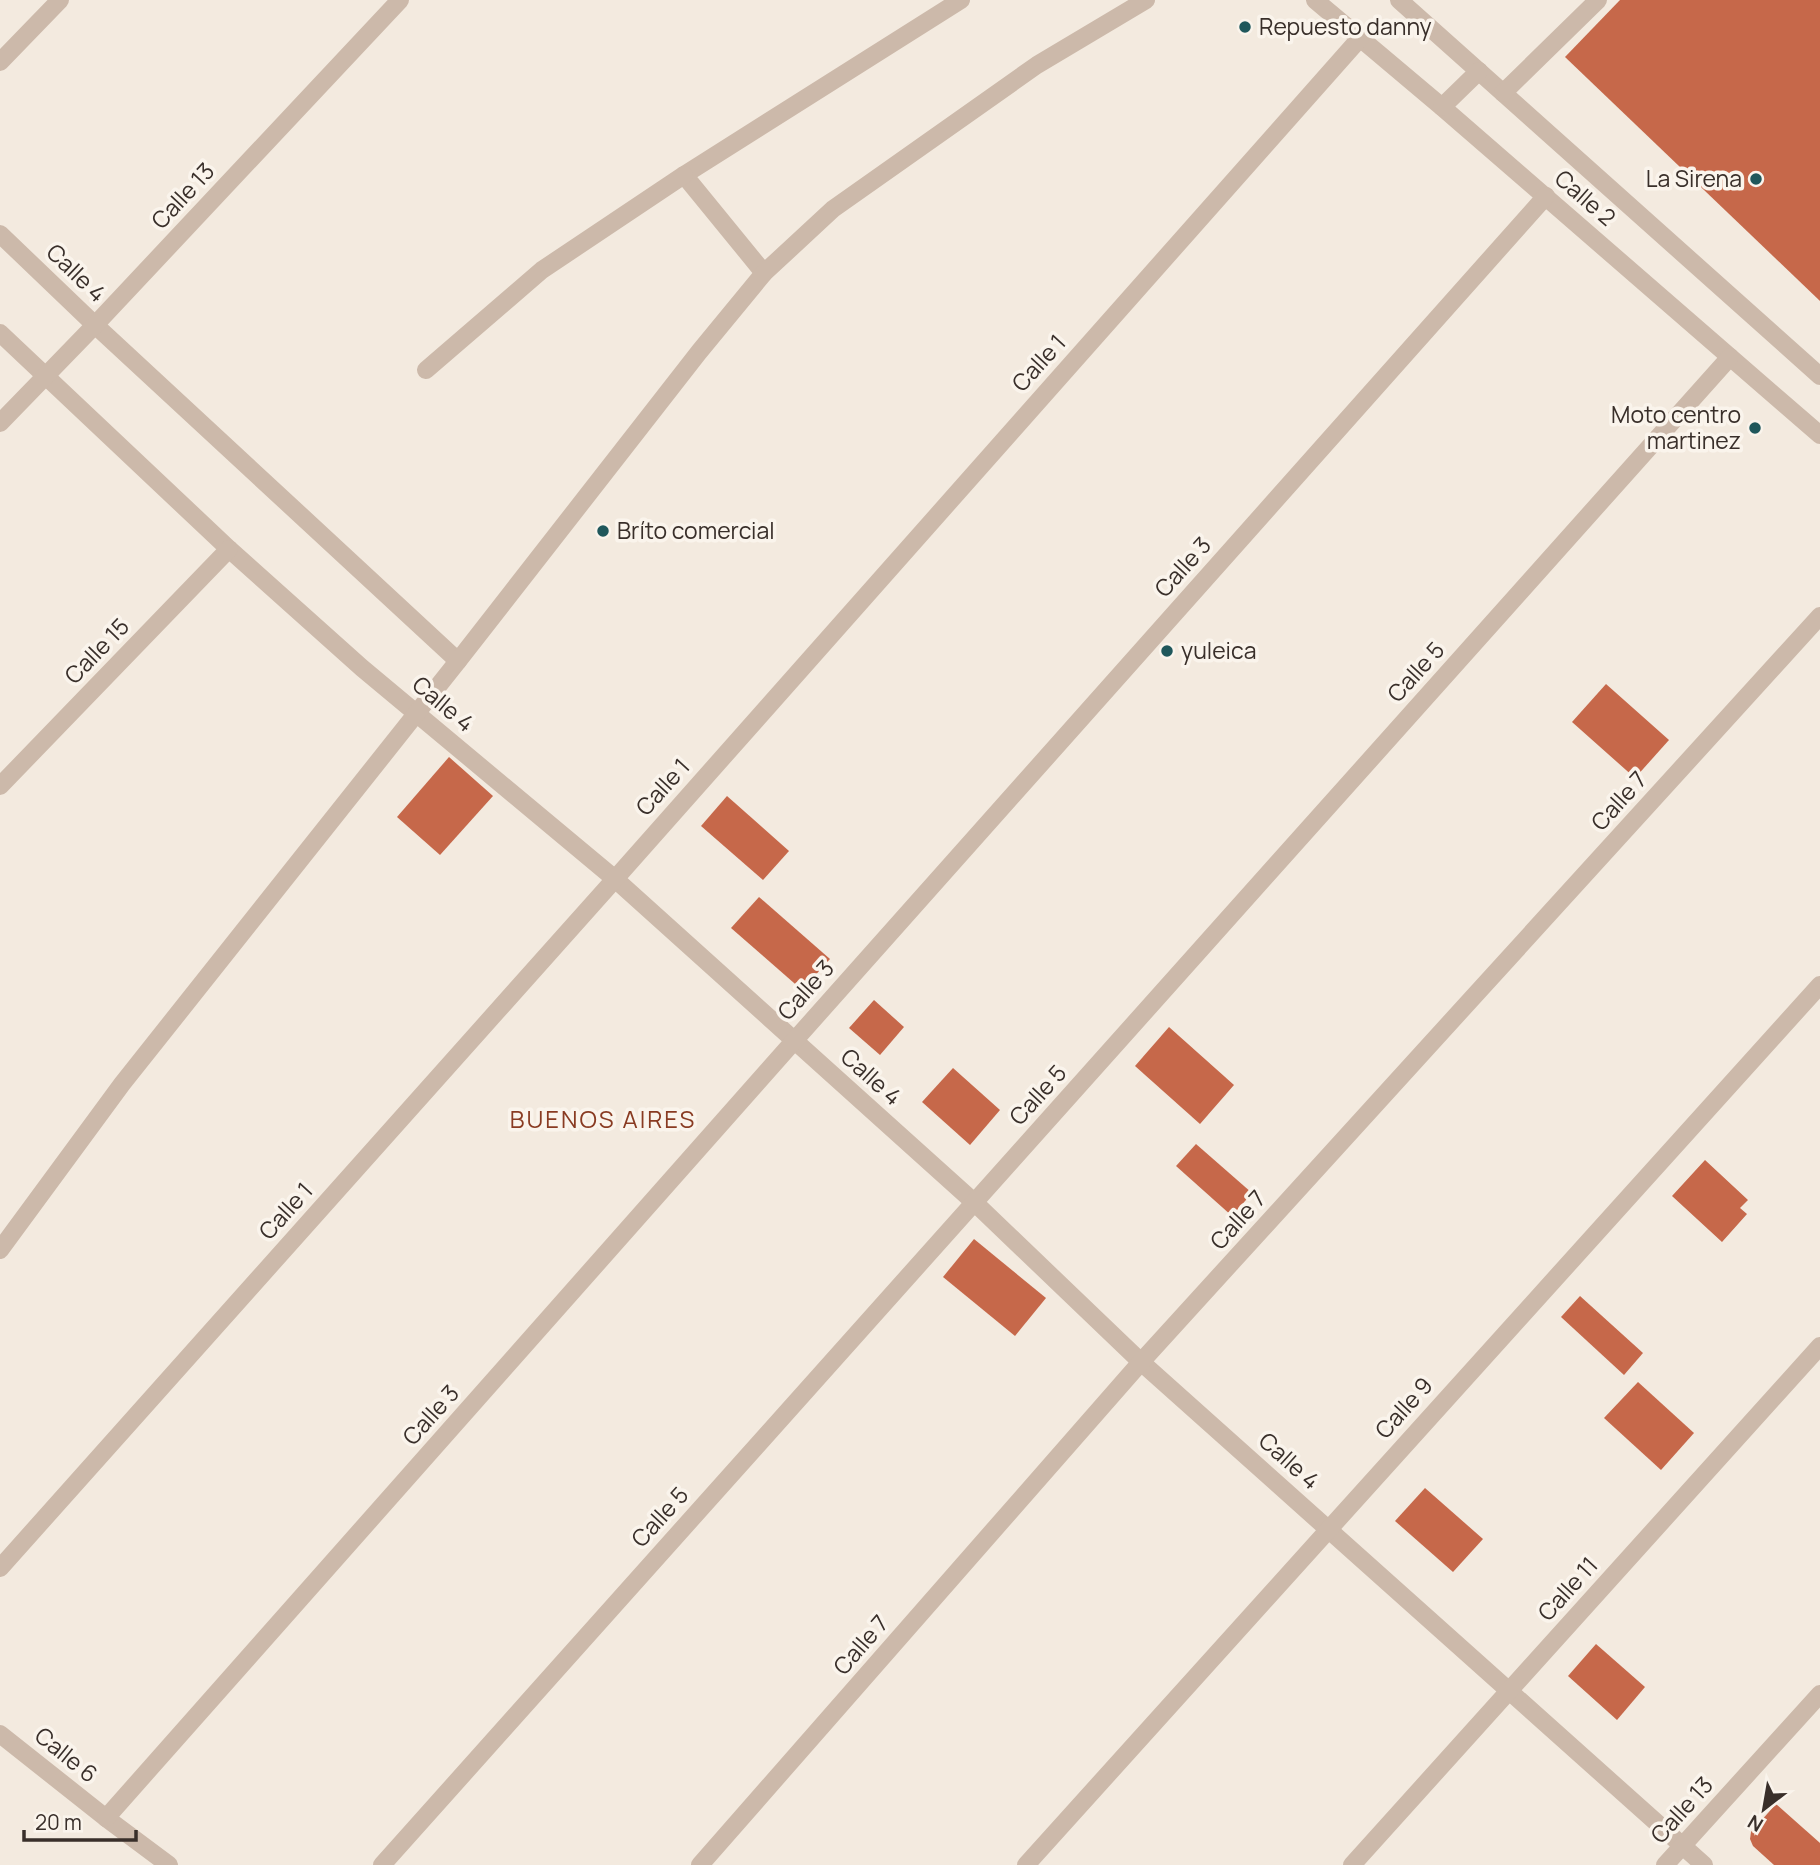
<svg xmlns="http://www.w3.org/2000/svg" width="1820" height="1865" font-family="Manrope,sans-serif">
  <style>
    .building { fill: #c6684a }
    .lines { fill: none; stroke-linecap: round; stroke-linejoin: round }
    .minor { stroke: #ccb9aa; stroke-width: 18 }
    .poi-dot { fill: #1f575b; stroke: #faf4ec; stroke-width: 2.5 }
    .labels { text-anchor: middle; stroke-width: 7; stroke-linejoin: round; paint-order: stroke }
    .poi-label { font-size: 23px; fill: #392f2a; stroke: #faf4ec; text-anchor: start }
    .street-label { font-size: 23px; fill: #392f2a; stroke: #faf4ec }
    .neighbourhood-label { font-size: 24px; letter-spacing: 2px; fill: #893b22; stroke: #faf4ec }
  </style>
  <rect width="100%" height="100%" fill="#f3eadf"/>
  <g class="building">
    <polygon points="1620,0 1820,0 1820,301 1565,57"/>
    <polygon points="1606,684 1669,740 1635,778 1572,722"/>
    <polygon points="449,757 493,796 440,855 397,817"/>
    <polygon points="727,796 789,851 763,880 701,826"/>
    <polygon points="759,897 830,959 802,990 731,928"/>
    <polygon points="874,1000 904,1027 880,1055 849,1028"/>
    <polygon points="1169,1027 1234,1085 1200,1124 1135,1066"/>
    <polygon points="953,1068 1000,1110 970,1145 922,1102"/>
    <polygon points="1196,1144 1252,1193 1232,1216 1176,1166"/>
    <polygon points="1705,1160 1748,1200 1740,1208 1747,1214 1722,1242 1672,1196"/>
    <polygon points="974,1239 1046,1298 1015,1336 943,1277"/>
    <polygon points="1580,1296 1643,1353 1624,1375 1561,1317"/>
    <polygon points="1638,1382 1694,1433 1661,1470 1604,1418"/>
    <polygon points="1425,1488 1483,1539 1453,1572 1395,1521"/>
    <polygon points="1596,1644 1645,1687 1617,1720 1568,1676"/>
    <polygon points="1776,1804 1820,1843 1820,1865 1774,1865 1753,1846 1750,1839 1751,1832"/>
  </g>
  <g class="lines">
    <g class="minor">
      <polyline points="1315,0 1442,107 1820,435"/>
      <polyline points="1399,0 1820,376"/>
      <polyline points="0,62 60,0"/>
      <polyline points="1503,93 1598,0"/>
      <polyline points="1442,107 1479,71"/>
      <polyline points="0,234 95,325 458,661"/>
      <polyline points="764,273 684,175 961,0"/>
      <polyline points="0,333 229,549 362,668 615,879 975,1203 1141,1362 1704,1865"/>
      <polyline points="426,370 542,270 684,175"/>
      <polyline points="0,423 95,325 400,0"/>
      <polyline points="0,786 229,549"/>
      <polyline points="0,1250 122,1084 458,661 699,352 764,273 833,209 1037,65 1146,0"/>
      <polyline points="0,1568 615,879 1361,37"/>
      <polyline points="0,1734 106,1818 169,1865"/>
      <polyline points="106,1818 794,1041 1546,196"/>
      <polyline points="382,1865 1730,357"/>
      <polyline points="700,1865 1141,1362 1820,616"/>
      <polyline points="1026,1865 1820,985"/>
      <polyline points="1352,1865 1820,1346"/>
      <polyline points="1665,1865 1820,1694"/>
    </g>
  </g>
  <g class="poi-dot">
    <circle cx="1245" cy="27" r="7"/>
    <circle cx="1756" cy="179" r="7"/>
    <circle cx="1755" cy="428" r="7"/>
    <circle cx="603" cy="531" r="7"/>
    <circle cx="1167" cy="651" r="7"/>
  </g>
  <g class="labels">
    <g class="poi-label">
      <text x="1259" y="35">Repuesto danny</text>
      <text x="1742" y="187" text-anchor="end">La Sirena</text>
      <text x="1741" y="423" text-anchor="end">Moto centro<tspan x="1741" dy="26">martinez</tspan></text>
      <text x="617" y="539">Bríto comercial</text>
      <text x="1181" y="659">yuleica</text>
    </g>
    <g class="street-label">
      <text transform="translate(183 196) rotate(-47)" y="8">Calle 13</text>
      <text transform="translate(1585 198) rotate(41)" y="8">Calle 2</text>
      <text transform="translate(76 273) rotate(44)" y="8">Calle 4</text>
      <text transform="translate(1039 363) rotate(-48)" y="8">Calle 1</text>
      <text transform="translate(1183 567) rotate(-48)" y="8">Calle 3</text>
      <text transform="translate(97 651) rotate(-46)" y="8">Calle 15</text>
      <text transform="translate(1416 672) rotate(-48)" y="8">Calle 5</text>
      <text transform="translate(443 704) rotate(40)" y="8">Calle 4</text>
      <text transform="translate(663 787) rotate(-48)" y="8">Calle 1</text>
      <text transform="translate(1619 801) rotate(-48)" y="8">Calle 7</text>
      <text transform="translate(806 990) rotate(-48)" y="8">Calle 3</text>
      <text transform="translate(871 1077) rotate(42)" y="8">Calle 4</text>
      <text transform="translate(1038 1095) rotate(-48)" y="8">Calle 5</text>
      <text transform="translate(286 1211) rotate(-48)" y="8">Calle 1</text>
      <text transform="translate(1238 1220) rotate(-48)" y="8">Calle 7</text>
      <text transform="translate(1404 1408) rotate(-48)" y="8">Calle 9</text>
      <text transform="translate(431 1415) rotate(-48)" y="8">Calle 3</text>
      <text transform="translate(1289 1461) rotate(42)" y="8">Calle 4</text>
      <text transform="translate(660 1517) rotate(-48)" y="8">Calle 5</text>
      <text transform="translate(1568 1589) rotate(-48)" y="8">Calle 11</text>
      <text transform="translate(861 1645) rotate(-49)" y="8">Calle 7</text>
      <text transform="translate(66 1755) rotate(39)" y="8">Calle 6</text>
      <text transform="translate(1682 1810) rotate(-48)" y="8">Calle 13</text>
    </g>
    <g class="neighbourhood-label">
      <text x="603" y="1128">BUENOS AIRES</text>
    </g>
  </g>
  <g transform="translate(1764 1809) rotate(211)" stroke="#faf4ec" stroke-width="5" paint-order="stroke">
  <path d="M0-5L12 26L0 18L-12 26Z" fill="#392f2a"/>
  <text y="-10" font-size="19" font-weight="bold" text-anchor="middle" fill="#392f2a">N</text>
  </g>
  <path d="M24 1830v10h112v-10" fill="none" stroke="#392f2a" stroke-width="3.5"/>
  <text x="35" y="1830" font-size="21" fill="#392f2a" stroke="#faf4ec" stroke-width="5" paint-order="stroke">20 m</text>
</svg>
